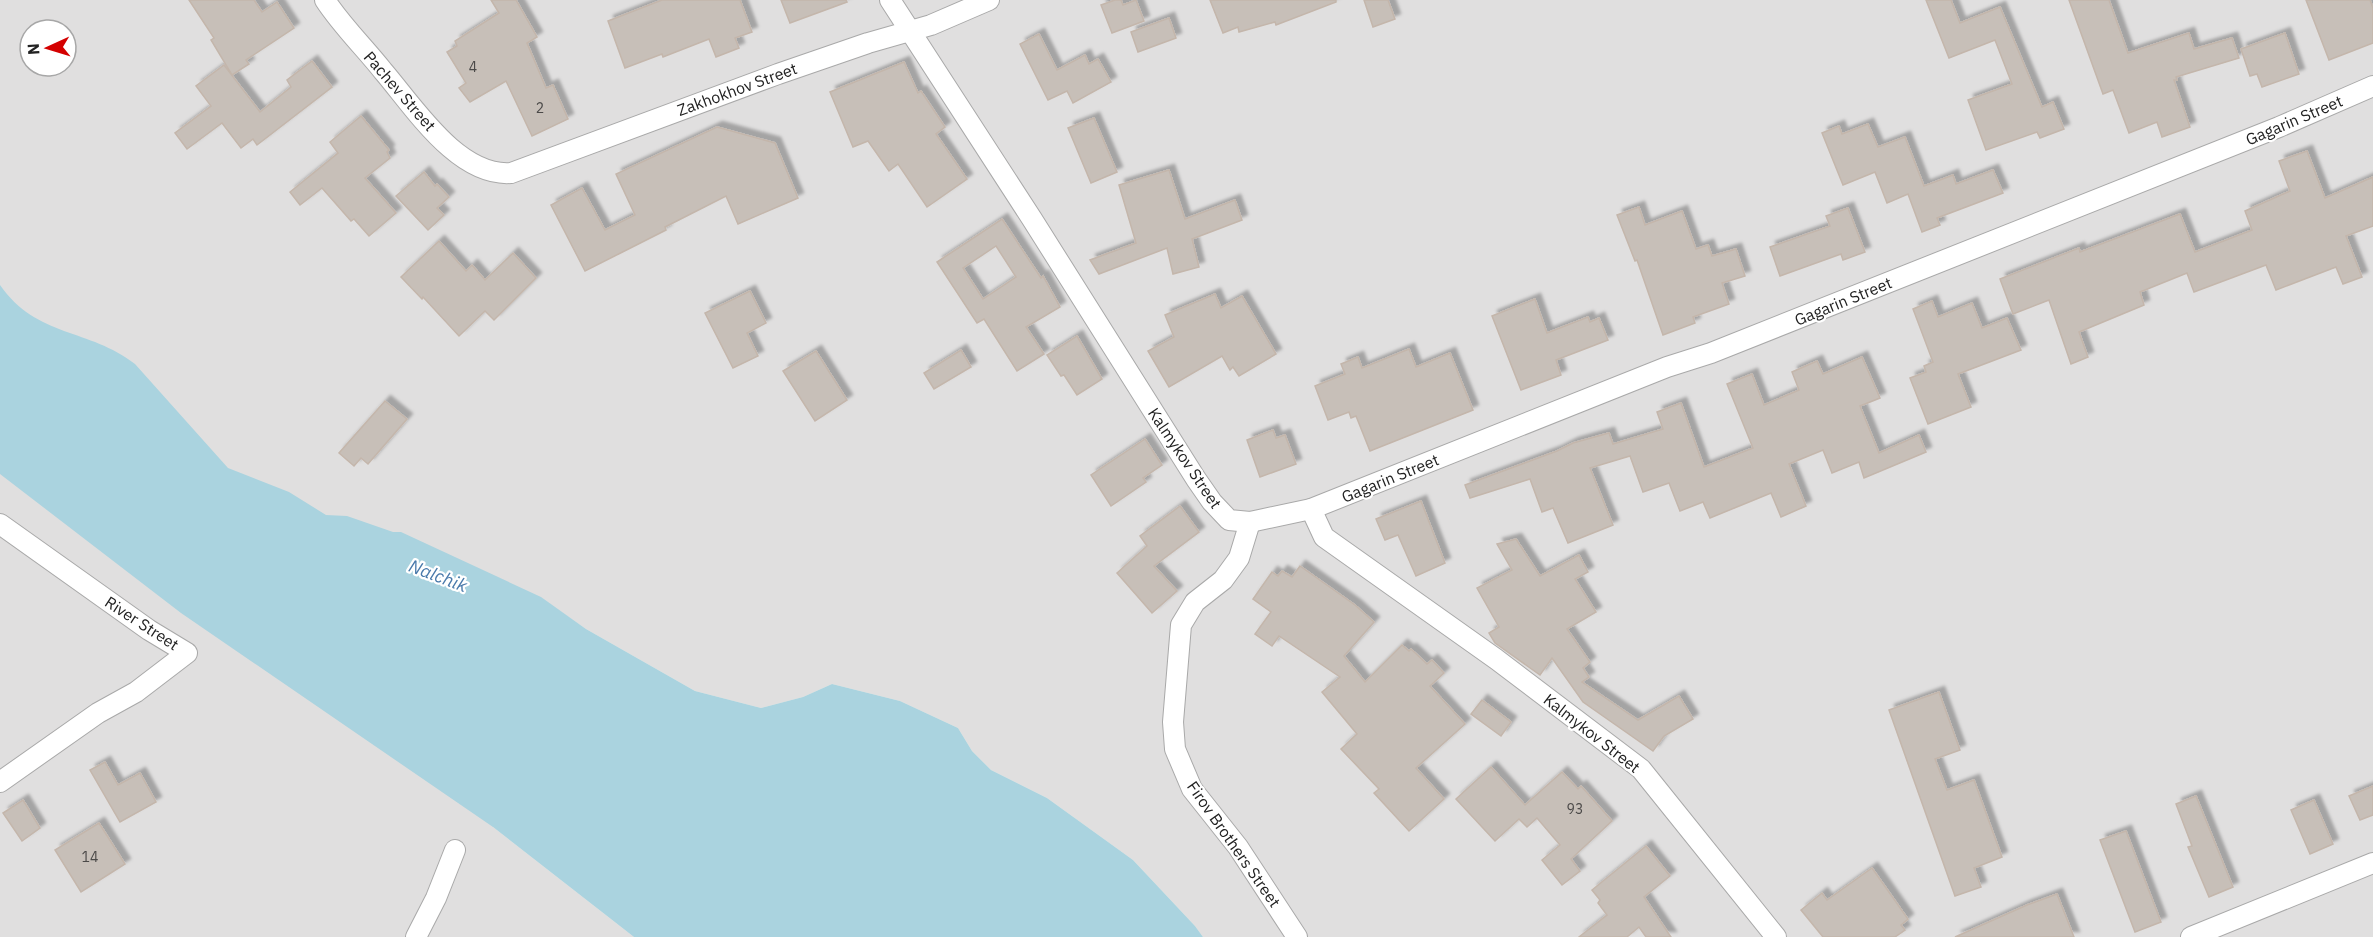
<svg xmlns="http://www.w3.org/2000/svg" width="2373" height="937" font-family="'IBM Plex Sans',sans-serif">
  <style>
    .residential { fill: #e0dfdf; fill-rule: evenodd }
    .water { fill: #aad3df }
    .building { fill: #c7bfb8; stroke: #c4b6ab; stroke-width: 1.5; fill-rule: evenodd; filter: url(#shadow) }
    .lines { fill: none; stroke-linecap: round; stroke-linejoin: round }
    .street-casing { stroke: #a9a9a9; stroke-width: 22 }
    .street { stroke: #fff; stroke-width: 20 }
    .labels { text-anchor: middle; stroke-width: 4.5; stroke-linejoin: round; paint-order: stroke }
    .number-label { font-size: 14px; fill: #4b4948 }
    .street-label { font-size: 16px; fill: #222; stroke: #fff }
    .water-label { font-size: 18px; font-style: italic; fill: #4a7aab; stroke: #fff }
  </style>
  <defs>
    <filter id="shadow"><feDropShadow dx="5.5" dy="-5.5" stdDeviation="1.5" flood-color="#0004"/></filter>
  </defs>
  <rect width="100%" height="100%" fill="#f2efe9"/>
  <path class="residential" d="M0,0h2373v937h-1170l-8,-11 -62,-66 -86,-62 -56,-28 -19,-19 -14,-23 -58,-27 -68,-17 -29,13 -42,11 -66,-17 -109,-62 -45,-31 -48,229 141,110h-634zM30,30h36v36h-36z"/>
  <path class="water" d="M0,285c37,53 89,43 135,79l93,104 61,24 37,23 21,1 46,16h8l140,65 45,32 109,62 66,17 42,-11 29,-13 68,17 58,27 14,23 19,19 56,28 86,62 62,66 8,11h-569l-141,-110 -312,-214 -181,-139z"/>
  <g class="building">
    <polygon points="189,0 254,0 262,12 277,2 294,28 246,60 249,64 232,75 211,40 214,38"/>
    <polygon points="491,0 516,0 537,37 527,43 546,88 553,85 568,119 532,136 506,81 470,102 459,88 466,83 447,52 457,46 455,41 499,13"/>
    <polygon points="662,0 740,0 752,32 735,38 739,48 716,57 709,39 663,57 662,54 625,68 608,21"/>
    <polygon points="781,0 846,0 847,2 790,23"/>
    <polygon points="1115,0 1121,0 1123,5 1136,0 1144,21 1112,33 1101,5"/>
    <polygon points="1210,0 1336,0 1336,2 1276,25 1275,22 1239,32 1238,27 1223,33"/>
    <polygon points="1364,0 1388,0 1395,19 1373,27"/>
    <polygon points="1926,0 1951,0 1960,23 2000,7 2042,107 2053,102 2064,129 2040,138 2037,132 1986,150 1968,100 2012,84 1995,40 1949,58"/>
    <polygon points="2069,0 2109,0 2128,53 2189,33 2194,49 2232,38 2239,58 2176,77 2177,80 2174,80 2190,127 2162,137 2157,122 2129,133 2113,90 2103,94"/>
    <polygon points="2306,0 2370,0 2373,8 2373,43 2329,60"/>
    <polygon points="1169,18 1176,38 1138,52 1131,32"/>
    <polygon points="2285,33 2299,74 2262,87 2257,74 2250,76 2241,49"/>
    <polygon points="1039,34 1057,70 1085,55 1089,64 1098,59 1111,82 1073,103 1067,91 1048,100 1020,44"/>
    <polygon points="312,61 332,87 257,145 253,139 241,148 222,123 187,149 175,133 211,106 196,86 224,65 260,112 291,87 287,80"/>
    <polygon points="904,62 918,93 921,91 945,127 936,134 967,179 927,207 898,164 889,171 868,141 853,147 830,92"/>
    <polygon points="361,116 389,150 387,152 390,158 365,178 396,213 369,236 354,219 351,221 322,188 300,205 290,192 338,153 330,142"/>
    <polygon points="1094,118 1117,172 1091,183 1068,128"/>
    <polygon points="1868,124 1878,147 1905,137 1924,186 1953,175 1956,184 1993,170 2003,193 1937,218 1940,225 1922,232 1908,194 1887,203 1875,172 1843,185 1822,133 1839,126 1842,134"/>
    <polygon points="717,127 775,143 798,198 738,224 726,196 665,227 666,230 585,271 551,205 582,188 605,230 635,215 616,174"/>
    <polygon points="2307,151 2325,198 2373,177 2373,226 2346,236 2362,277 2343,284 2336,267 2276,290 2266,265 2194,292 2187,273 2140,292 2144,305 2079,332 2088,357 2071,364 2049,300 2013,314 2000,279 2079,248 2080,252 2180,214 2195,252 2252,230 2245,211 2290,191 2279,161"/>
    <polygon points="1169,170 1185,219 1235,200 1242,220 1192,239 1199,267 1173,274 1167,248 1099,274 1090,260 1136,243 1119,185"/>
    <polygon points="424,172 435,186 437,184 449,197 437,208 444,215 428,230 396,196"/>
    <polygon points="1639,207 1645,225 1682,211 1696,249 1708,245 1712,256 1736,249 1745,276 1722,283 1729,304 1693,317 1695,323 1663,335 1637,260 1635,261 1617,215"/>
    <polygon points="1848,208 1865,252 1843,260 1841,254 1780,276 1770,247 1830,226 1826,216"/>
    <path d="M1002,219l39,59 2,-2 17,31 -34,20 18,27 -27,17 -33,-52 -7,4 -40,-61zM996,246l20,31 -33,22 -20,-31z"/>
    <polygon points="439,241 466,271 472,265 485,280 513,253 536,278 494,320 485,311 459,336 423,297 422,299 401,277"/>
    <polygon points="750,291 766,323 747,333 758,356 733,368 705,313"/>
    <polygon points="1215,294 1221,308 1242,296 1276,354 1239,376 1233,367 1230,370 1222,356 1169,387 1148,351 1174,337 1165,315"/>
    <polygon points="1535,299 1547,333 1588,317 1590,322 1599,318 1608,340 1556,360 1561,375 1521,390 1492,316"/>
    <polygon points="1932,301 1938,317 1972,303 1982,328 2007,318 2021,350 1958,374 1971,407 1928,424 1910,378 1926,372 1924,366 1933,362 1913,309"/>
    <polygon points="1077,336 1102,379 1077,395 1064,375 1061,376 1047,355"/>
    <polygon points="1409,349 1416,367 1450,353 1473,410 1370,451 1356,416 1351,418 1349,412 1328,420 1315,386 1345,374 1341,364 1358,357 1362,368"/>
    <polygon points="961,350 971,367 934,389 924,373"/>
    <polygon points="816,351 847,400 815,421 783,371"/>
    <polygon points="1862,357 1880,398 1860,406 1879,453 1919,435 1926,452 1864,478 1859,462 1832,473 1823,450 1789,464 1806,506 1781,517 1771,493 1710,518 1703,502 1680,511 1669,483 1643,492 1630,456 1590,468 1613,525 1568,543 1553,508 1542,512 1530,479 1470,498 1465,485 1557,451 1573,443 1609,433 1613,444 1663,429 1657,412 1681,403 1704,467 1753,448 1727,384 1752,374 1764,405 1799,390 1792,372 1817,361 1823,374"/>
    <polygon points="385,401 407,419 368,464 361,458 354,466 339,453"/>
    <polygon points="1273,430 1276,438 1285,435 1296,464 1260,477 1247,440"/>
    <polygon points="1145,439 1162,465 1143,478 1146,482 1111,506 1091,475"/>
    <polygon points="1421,501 1445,563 1416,576 1398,535 1385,540 1376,519"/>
    <polygon points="1180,506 1199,532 1154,566 1177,591 1152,613 1117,573 1147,546 1140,536"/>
    <polygon points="1516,539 1540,576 1579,555 1588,572 1575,579 1596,612 1567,629 1590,662 1583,668 1589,677 1582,682 1638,720 1679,696 1693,719 1664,736 1653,751 1583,702 1552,658 1540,675 1495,643 1489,633 1499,627 1477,588 1512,570 1497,544"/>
    <polygon points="1300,566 1355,605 1374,622 1344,656 1365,682 1402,645 1409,651 1411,649 1427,664 1432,660 1444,673 1430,686 1465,724 1416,768 1444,799 1409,831 1374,793 1379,789 1341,749 1357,734 1322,692 1340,677 1279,636 1272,646 1255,634 1271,612 1253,599 1272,572 1278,576 1282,571 1292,577"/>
    <polygon points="1939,692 1960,750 1935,759 1947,790 1974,780 2002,857 1974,868 1981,887 1955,896 1889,710"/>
    <polygon points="1482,700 1511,722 1501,736 1471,714"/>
    <polygon points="105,762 118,785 140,773 156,802 120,822 90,770"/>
    <polygon points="1491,767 1525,805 1562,772 1578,789 1581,786 1612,821 1571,859 1580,871 1562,885 1542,860 1560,845 1537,818 1527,827 1519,819 1495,841 1456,799"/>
    <polygon points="2373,786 2373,815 2360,820 2349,796"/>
    <polygon points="2196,796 2233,887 2209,897 2188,847 2192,846 2176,804"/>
    <polygon points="23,800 40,828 22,841 3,813"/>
    <polygon points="2314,800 2333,844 2310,854 2291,810"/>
    <polygon points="99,823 125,864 81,892 55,850"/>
    <polygon points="2126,831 2161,922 2135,932 2100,840"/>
    <polygon points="1646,846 1670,876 1644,897 1671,937 1646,937 1639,927 1627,937 1579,937 1607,915 1598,903 1600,900 1592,890"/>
    <polygon points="1872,868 1908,919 1901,925 1905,930 1895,937 1823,937 1801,910 1822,893 1827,900"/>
    <polygon points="2057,894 2074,937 1955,937 2027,905"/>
  </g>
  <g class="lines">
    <defs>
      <g id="street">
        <path d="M325,0c17,26 39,47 58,71 31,36 75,106 128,102l267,-99 90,-31 63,-18 58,-25"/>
        <polyline points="890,0 1032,219 1196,479 1212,502 1229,520 1250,522 1311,509 1667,367 1711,353 2279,127 2373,86"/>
        <polyline points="1311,509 1324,537 1496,659 1641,769 1776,937"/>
        <polyline points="1250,522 1239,558 1223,580 1195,602 1181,625 1173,722 1175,749 1192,789 1238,847 1297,937"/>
        <polyline points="0,524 149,630 187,653 136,692 98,713 0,782"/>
        <polyline points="416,937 436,898 455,850"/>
        <polyline points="2191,937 2373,863"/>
      </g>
    </defs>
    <use href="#street" class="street-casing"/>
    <use href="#street" class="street"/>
  </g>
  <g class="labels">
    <g class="number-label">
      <text x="473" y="72">4</text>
      <text x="540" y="113">2</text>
      <text x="1575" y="814">93</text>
      <text x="90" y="862">14</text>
    </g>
    <g class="street-label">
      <text transform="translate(737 89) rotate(-20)" y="6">Zakhokhov Street</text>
      <text transform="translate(400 91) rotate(49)" y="6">Pachev Street</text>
      <text transform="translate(2294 120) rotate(-23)" y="6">Gagarin Street</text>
      <text transform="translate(1843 301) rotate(-22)" y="6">Gagarin Street</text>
      <text transform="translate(1185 458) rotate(56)" y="6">Kalmykov Street</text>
      <text transform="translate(1390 478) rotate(-22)" y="6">Gagarin Street</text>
      <text transform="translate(142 623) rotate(33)" y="6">River Street</text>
      <text transform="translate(1592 733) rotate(38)" y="6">Kalmykov Street</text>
      <text transform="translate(1234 844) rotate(55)" y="6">Firov Brothers Street</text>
    </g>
    <g class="water-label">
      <text transform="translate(438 576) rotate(21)" y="6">Nalchik</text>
    </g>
  </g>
  <g transform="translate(48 48) rotate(266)"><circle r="28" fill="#ffffff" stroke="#a7a7a7" stroke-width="1.5"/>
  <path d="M0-4.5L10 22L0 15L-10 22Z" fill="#d40000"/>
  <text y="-9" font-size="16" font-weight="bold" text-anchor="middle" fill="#222222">N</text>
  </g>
</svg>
